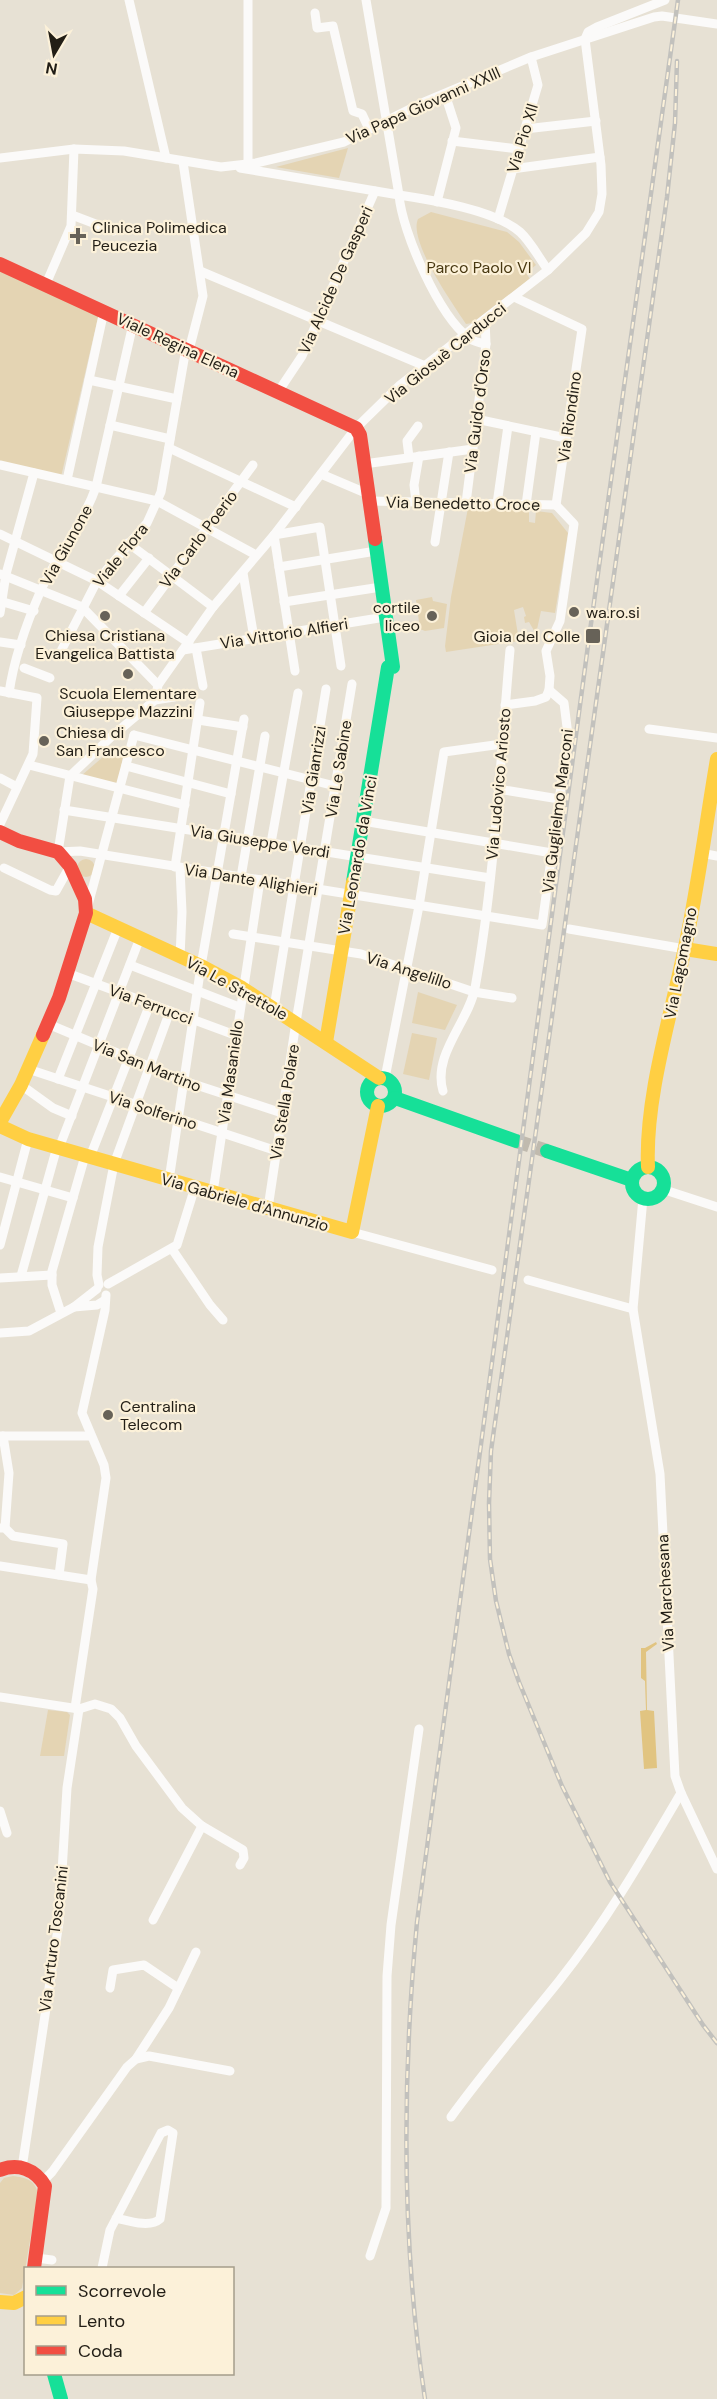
<svg xmlns="http://www.w3.org/2000/svg" width="717" height="2399" font-family="'DM Sans',sans-serif">
  <style>
    .green { fill: #e4d4b3 }
    .water { fill: #e1c481 }
    .lines { fill: none; stroke-linecap: round; stroke-linejoin: round }
    .secondary-tunnel { stroke: #c0baae; stroke-width: 14; stroke-dasharray: 14 7; stroke-linecap: butt }
    .street { stroke: #fbfaf9; stroke-width: 9 }
    .fast { stroke: #16e098; stroke-width: 14 }
    .slow { stroke: #ffcf43; stroke-width: 14 }
    .jam { stroke: #f24e42; stroke-width: 14 }
    .rail-casing { stroke: #c2c1bd; stroke-width: 4.5 }
    .rail { stroke: #fcf1d9; stroke-width: 2; stroke-dasharray: 7; stroke-linecap: butt }
    .poi-dot { fill: #676258; stroke: #fcf1d9; stroke-width: 2 }
    .labels { text-anchor: middle; stroke-width: 4.5; stroke-linejoin: round; paint-order: stroke }
    .street-label { font-size: 16px; fill: #221e16; stroke: #fcf1d9 }
    .poi-label { font-size: 16px; fill: #221e16; stroke: #fcf1d9; text-anchor: start }
    .park-label { font-size: 16px; fill: #483811; stroke: #fcf1d9 }
  </style>
  <rect width="100%" height="100%" fill="#e7e1d4"/>
  <g class="green">
    <polygon points="348,148 339,178 276,167"/>
    <path d="M431,212l76,20 12,10 17,23 -10,8 4,6 -58,44 -6,1c-13,-20 -58,-83 -48,-105z"/>
    <polygon points="0,268 99,313 61,477 0,463"/>
    <polygon points="468,508 529,510 529,522 535,523 536,511 552,513 568,533 555,613 541,611 536,634 529,622 525,623 524,617 526,616 523,607 514,610 519,641 446,652 445,646 451,597"/>
    <polygon points="432,597 433,601 447,604 444,628 425,631 420,629 416,600"/>
    <polygon points="111,750 116,751 123,756 118,786 81,776"/>
    <circle cx="86" cy="868" r="9"/>
    <polygon points="418,992 457,1005 445,1030 412,1023"/>
    <polygon points="412,1033 437,1038 429,1080 403,1074"/>
    <polygon points="48,1710 67,1712 70,1715 64,1756 40,1756"/>
    <path d="M13,2176c13,2 21,3 25,17l-16,95 -8,7 -14,-2v-110l4,-5z"/>
  </g>
  <polygon class="water" points="656,1642 657,1644 646,1652 647,1710 654,1711 657,1768 644,1769 640,1711 646,1710 645,1681 641,1678 641,1648 645,1648"/>
  <g class="lines">
    <polyline class="secondary-tunnel" points="516,1141 547,1151"/>
    <g class="street">
      <polyline points="129,0 166,158"/>
      <polyline points="315,13 317,28 333,26 353,111 362,114 369,129"/>
      <polyline points="525,129 596,121"/>
      <polyline points="452,141 518,149"/>
      <polyline points="0,158 74,149 124,151 221,167 256,163 344,142 422,103 531,57 654,17 662,16 717,24"/>
      <polyline points="248,165 248,0"/>
      <polyline points="240,168 399,195 366,0"/>
      <polyline points="512,169 600,157"/>
      <polyline points="437,202 456,128 445,94"/>
      <polyline points="72,215 114,231"/>
      <polyline points="498,219 538,85 531,57"/>
      <polyline points="200,271 425,366"/>
      <polyline points="46,284 71,226 74,149"/>
      <polyline points="514,297 582,329 556,505"/>
      <path d="M486,344c-6,-1 -12,-2 -17,-6 -30,-22 -67,-106 -70,-143 33,5 96,15 121,37 11,10 19,26 28,38"/>
      <polyline points="89,380 177,399"/>
      <polyline points="278,392 302,356 375,191"/>
      <polyline points="476,419 566,438"/>
      <polyline points="110,425 170,439"/>
      <polyline points="169,448 296,507"/>
      <polyline points="409,457 407,441 418,426"/>
      <polyline points="364,464 473,449"/>
      <polyline points="0,465 157,501 256,555"/>
      <polyline points="321,474 368,494"/>
      <polyline points="67,480 104,311"/>
      <polyline points="369,501 556,505"/>
      <polyline points="416,502 414,485 419,456"/>
      <polyline points="466,503 486,344 485,319"/>
      <polyline points="497,504 508,426"/>
      <polyline points="526,505 536,432"/>
      <polyline points="0,534 97,581 189,643"/>
      <polyline points="435,542 449,452"/>
      <polyline points="128,543 213,607"/>
      <polyline points="279,567 376,551"/>
      <polyline points="243,573 254,638"/>
      <polyline points="0,574 82,607 158,685"/>
      <polyline points="119,596 149,558"/>
      <polyline points="0,601 34,611"/>
      <polyline points="284,602 381,587"/>
      <polyline points="0,613 6,574 34,473"/>
      <polyline points="144,613 253,465"/>
      <polyline points="0,642 21,645"/>
      <polyline points="196,648 203,686"/>
      <polyline points="183,650 385,617"/>
      <polyline points="61,651 97,581 147,523 157,501 161,492 185,354 189,350 203,296 183,162"/>
      <polyline points="24,668 50,678"/>
      <polyline points="295,671 274,535 320,527 341,666"/>
      <polyline points="0,691 37,698 33,754 0,824"/>
      <path d="M9,693c5,-35 18,-71 32,-103 16,-35 42,-66 55,-103l37,-163"/>
      <polyline points="155,700 158,685 213,607 274,535 356,428 400,385 548,270 586,233 599,212 602,194 601,165 585,39 588,32 597,27 665,0"/>
      <polyline points="505,705 535,701 546,697 549,690 550,676 546,651 560,621 574,524 556,505"/>
      <polyline points="198,720 243,727"/>
      <polyline points="649,729 717,738"/>
      <polyline points="134,735 335,786"/>
      <polyline points="29,765 185,805"/>
      <polyline points="126,766 231,794"/>
      <polyline points="70,776 58,852 80,851 542,925 568,735 564,703 549,690"/>
      <polyline points="70,776 111,737 155,700 174,697"/>
      <polyline points="0,778 17,787"/>
      <polyline points="498,789 559,799"/>
      <polyline points="64,810 490,878"/>
      <polyline points="363,821 552,853"/>
      <polyline points="271,843 298,693"/>
      <polyline points="701,853 717,856"/>
      <polyline points="175,867 200,703"/>
      <polyline points="4,868 50,890 56,891 70,866"/>
      <polyline points="180,868 182,912 180,957"/>
      <polyline points="241,877 265,736"/>
      <polyline points="88,905 134,735"/>
      <polyline points="569,929 685,949"/>
      <polyline points="233,934 361,954 474,992 512,998"/>
      <polyline points="130,965 239,1007"/>
      <polyline points="67,973 235,1035"/>
      <polyline points="274,1008 326,689"/>
      <polyline points="48,1024 184,1081 282,1113"/>
      <polyline points="28,1069 277,1151"/>
      <polyline points="385,1078 419,906 444,752 502,744"/>
      <polyline points="58,1079 118,928"/>
      <polyline points="21,1085 53,1108 72,1116"/>
      <path d="M443,1091c-11,-36 26,-70 32,-103 20,-112 25,-225 35,-338"/>
      <polyline points="59,1148 140,938"/>
      <polyline points="90,1157 150,1004"/>
      <polyline points="0,1177 73,1198"/>
      <polyline points="169,1180 201,966 244,719"/>
      <polyline points="662,1189 717,1207"/>
      <polyline points="213,1192 260,880"/>
      <polyline points="643,1198 633,1309 660,1474 675,1776 681,1793 717,1869"/>
      <polyline points="268,1208 296,1022 352,684"/>
      <polyline points="352,1232 492,1270"/>
      <polyline points="0,1245 28,1139"/>
      <polyline points="172,1249 210,1305 223,1320"/>
      <polyline points="21,1276 57,1147"/>
      <polyline points="0,1278 52,1275"/>
      <polyline points="528,1280 633,1309"/>
      <polyline points="108,1284 177,1245 195,1187"/>
      <polyline points="99,1285 97,1275 98,1247 114,1164 170,1011"/>
      <polyline points="97,1289 74,1307 97,1305 105,1300"/>
      <polyline points="61,1313 52,1285 52,1271 85,1156"/>
      <polyline points="0,1333 29,1331 74,1307"/>
      <polyline points="0,1436 90,1436"/>
      <polyline points="3,1436 9,1473 5,1528"/>
      <polyline points="0,1528 5,1528 13,1536 63,1544 59,1575"/>
      <polyline points="0,1566 91,1580"/>
      <polyline points="0,1697 79,1709 95,1704 111,1709 120,1718 136,1746 182,1808 202,1826 243,1850 244,1858 240,1865"/>
      <polyline points="75,1708 93,1589 91,1580 106,1478 104,1465 82,1413 105,1310 106,1295"/>
      <polyline points="0,1811 7,1833"/>
      <polyline points="153,1920 202,1826"/>
      <polyline points="110,1988 113,1970 144,1965 178,1988"/>
      <polyline points="136,2059 169,2008 196,1952"/>
      <path d="M451,2117c34,-47 72,-91 108,-136 47,-59 84,-123 122,-188"/>
      <polyline points="22,2168 59,1922 67,1788 79,1709"/>
      <polyline points="43,2181 52,2172 127,2067 136,2059 149,2056 230,2071"/>
      <polyline points="370,2256 386,2208 387,1976 391,1925 419,1729"/>
      <polyline points="36,2258 52,2260"/>
      <path d="M102,2268l8,-38 51,-97 7,-3 5,3 -13,86c-10,9 -31,2 -44,-1"/>
    </g>
    <g class="fast">
      <polyline points="353,882 388,667 393,667 375,539"/>
      <circle cx="381" cy="1092" r="14"/>
      <polyline points="395,1098 516,1141"/>
      <polyline points="547,1151 632,1180"/>
      <circle cx="648" cy="1183" r="16"/>
      <polyline points="54,2374 61,2399"/>
    </g>
    <g class="slow">
      <polyline points="86,913 201,966 242,988 379,1078"/>
      <polyline points="685,949 717,954"/>
      <polyline points="326,1042 353,882"/>
      <polyline points="0,1122 21,1085 43,1035"/>
      <polyline points="0,1126 28,1139 352,1232 378,1106"/>
      <path d="M648,1167c-3,-68 22,-148 36,-215 14,-64 22,-129 33,-193"/>
      <polyline points="0,2302 14,2303 26,2297"/>
    </g>
    <g class="jam">
      <polyline points="0,264 356,428 360,435 375,539"/>
      <polyline points="0,832 19,841 58,852 70,866 85,899 86,913 59,998 43,1035"/>
      <path d="M0,2170c18,-7 35,-1 45,16l-11,82"/>
    </g>
    <defs>
      <g id="rail">
        <polyline points="677,61 675,123 667,197 491,1451 489,1503 490,1559 496,1601 509,1654 519,1682 562,1786 610,1882 703,2025 717,2043"/>
        <path d="M425,2399c-24,-159 -23,-318 -8,-477l172,-1284 89,-638"/>
      </g>
    </defs>
    <use href="#rail" class="rail-casing"/>
    <use href="#rail" class="rail"/>
  </g>
  <g class="poi-dot">
    <path d="M75 227h6v6h6v6h-6v6h-6v-6h-6v-6h6z"/>
    <circle cx="574" cy="612" r="6"/>
    <circle cx="105" cy="616" r="6"/>
    <circle cx="432" cy="616" r="6"/>
    <rect x="585" y="628" width="16" height="16" rx="3"/>
    <circle cx="128" cy="674" r="6"/>
    <circle cx="44" cy="741" r="6"/>
    <circle cx="108" cy="1415" r="6"/>
  </g>
  <g class="labels">
    <g class="street-label">
      <text transform="translate(423 105) rotate(-24)" y="6">Via Papa Giovanni XXIII</text>
      <text transform="translate(522 138) rotate(-73)" y="6">Via Pio XII</text>
      <text transform="translate(335 280) rotate(-66)" y="6">Via Alcide De Gasperi</text>
      <text transform="translate(178 345) rotate(25)" y="6">Viale Regina Elena</text>
      <text transform="translate(445 353) rotate(-39)" y="6">Via Giosuè Carducci</text>
      <text transform="translate(477 411) rotate(-83)" y="6">Via Guido d'Orso</text>
      <text transform="translate(569 417) rotate(-82)" y="6">Via Riondino</text>
      <text transform="translate(463 503) rotate(1)" y="6">Via Benedetto Croce</text>
      <text transform="translate(198 539) rotate(-53)" y="6">Via Carlo Poerio</text>
      <text transform="translate(66 545) rotate(-61)" y="6">Via Giunone</text>
      <text transform="translate(120 555) rotate(-51)" y="6">Viale Flora</text>
      <text transform="translate(284 633) rotate(-9)" y="6">Via Vittorio Alfieri</text>
      <text transform="translate(338 769) rotate(-81)" y="6">Via Le Sabine</text>
      <text transform="translate(313 770) rotate(-81)" y="6">Via Gianrizzi</text>
      <text transform="translate(498 784) rotate(-85)" y="6">Via Ludovico Ariosto</text>
      <text transform="translate(557 811) rotate(-83)" y="6">Via Guglielmo Marconi</text>
      <text transform="translate(260 841) rotate(9)" y="6">Via Giuseppe Verdi</text>
      <text transform="translate(357 855) rotate(-80)" y="6">Via Leonardo da Vinci</text>
      <text transform="translate(251 879) rotate(9)" y="6">Via Dante Alighieri</text>
      <text transform="translate(680 963) rotate(-79)" y="6">Via Lagomagno</text>
      <text transform="translate(409 970) rotate(18)" y="6">Via Angelillo</text>
      <text transform="translate(237 988) rotate(29)" y="6">Via Le Strettole</text>
      <text transform="translate(151 1004) rotate(20)" y="6">Via Ferrucci</text>
      <text transform="translate(147 1065) rotate(22)" y="6">Via San Martino</text>
      <text transform="translate(230 1072) rotate(-82)" y="6">Via Masaniello</text>
      <text transform="translate(284 1102) rotate(-81)" y="6">Via Stella Polare</text>
      <text transform="translate(153 1110) rotate(18)" y="6">Via Solferino</text>
      <text transform="translate(245 1202) rotate(16)" y="6">Via Gabriele d'Annunzio</text>
      <text transform="translate(665 1593) rotate(-93)" y="6">Via Marchesana</text>
      <text transform="translate(53 1939) rotate(-83)" y="6">Via Arturo Toscanini</text>
    </g>
    <g class="poi-label">
      <text x="92" y="233">Clinica Polimedica<tspan x="92" dy="18">Peucezia</tspan></text>
      <text x="420" y="613" text-anchor="end">cortile<tspan x="420" dy="18">liceo</tspan></text>
      <text x="586" y="618">wa.ro.si</text>
      <text x="105" y="641" text-anchor="middle">Chiesa Cristiana<tspan x="105" dy="18">Evangelica Battista</tspan></text>
      <text x="580" y="642" text-anchor="end">Gioia del Colle</text>
      <text x="128" y="699" text-anchor="middle">Scuola Elementare<tspan x="128" dy="18">Giuseppe Mazzini</tspan></text>
      <text x="56" y="738">Chiesa di<tspan x="56" dy="18">San Francesco</tspan></text>
      <text x="120" y="1412">Centralina<tspan x="120" dy="18">Telecom</tspan></text>
    </g>
    <g class="park-label">
      <text x="479" y="273">Parco Paolo VI</text>
    </g>
  </g>
  <rect x="24" y="2267" width="210" height="108" fill="#fcf1d9" stroke="#a59d8b" stroke-width="1.5"/>
  <rect x="36" y="2286" width="30" height="9" fill="#16e098" stroke="#a59d8b" stroke-width="1.5"/>
  <text x="78" y="2297" font-size="18" fill="#221e16">Scorrevole</text>
  <rect x="36" y="2316" width="30" height="9" fill="#ffcf43" stroke="#a59d8b" stroke-width="1.5"/>
  <text x="78" y="2327" font-size="18" fill="#221e16">Lento</text>
  <rect x="36" y="2346" width="30" height="9" fill="#f24e42" stroke="#a59d8b" stroke-width="1.5"/>
  <text x="78" y="2357" font-size="18" fill="#221e16">Coda</text>
  <g transform="translate(54 54) rotate(190)" stroke="#fcf1d9" stroke-width="4.5" paint-order="stroke">
  <path d="M0-4.5L10 22L0 15L-10 22Z" fill="#221e16"/>
  <text y="-9" font-size="16" font-weight="bold" text-anchor="middle" fill="#221e16">N</text>
  </g>
</svg>
